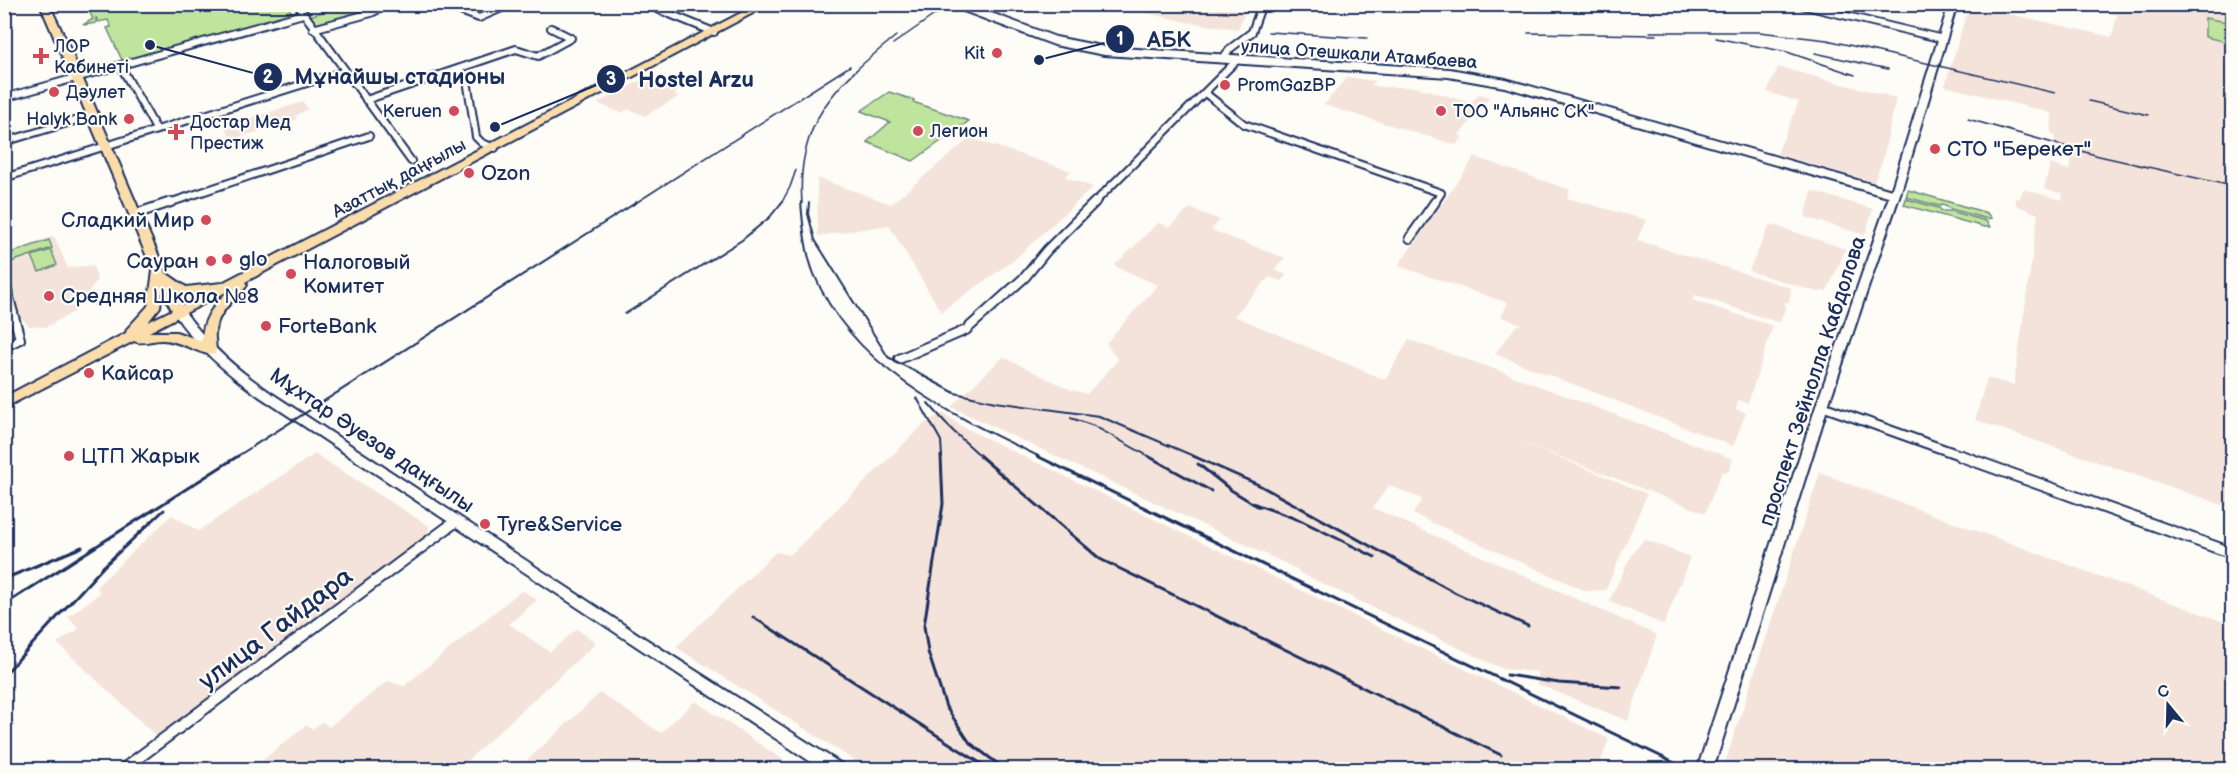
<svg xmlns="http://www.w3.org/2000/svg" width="2237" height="774" font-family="'Balsamiq Sans',sans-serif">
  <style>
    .built { fill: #f4e3da }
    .green { fill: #bfe49e; stroke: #6d8a7e; stroke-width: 1.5 }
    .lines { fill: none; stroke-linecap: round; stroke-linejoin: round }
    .minor-far2-casing { stroke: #1b2f5e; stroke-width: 10 }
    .minor-far1-casing { stroke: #1b2f5e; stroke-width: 12 }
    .minor-casing { stroke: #1b2f5e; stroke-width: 14 }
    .tertiary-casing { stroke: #1b2f5e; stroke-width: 12 }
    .secondary-casing { stroke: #1b2f5e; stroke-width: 4 }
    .primary-casing { stroke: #1b2f5e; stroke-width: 4 }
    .minor-far2 { stroke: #fdfcf7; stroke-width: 6 }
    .minor-far1 { stroke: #fdfcf7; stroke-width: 8 }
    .minor { stroke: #fdfcf7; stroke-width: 10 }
    .tertiary { stroke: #fdfcf7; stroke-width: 8 }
    .secondary { fill: #fdfcf7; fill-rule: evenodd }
    .primary { fill: #faddab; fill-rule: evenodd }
    .rail-far2 { stroke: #1b2f5e; stroke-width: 1.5 }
    .rail-far1 { stroke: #1b2f5e; stroke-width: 2 }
    .rail { stroke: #1b2f5e; stroke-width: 3 }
    .poi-dot { fill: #d1495b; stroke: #fdfcf7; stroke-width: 2 }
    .labels { text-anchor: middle; stroke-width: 4.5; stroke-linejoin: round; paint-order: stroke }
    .far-poi-label { font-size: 18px; fill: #1b2f5e; stroke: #fdfcf7; text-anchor: start }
    .far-street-label { font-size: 18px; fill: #1b2f5e; stroke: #fdfcf7 }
    .poi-label { font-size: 21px; fill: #1b2f5e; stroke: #fdfcf7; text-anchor: start }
    .street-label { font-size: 21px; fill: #1b2f5e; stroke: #fdfcf7 }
    .near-street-label { font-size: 26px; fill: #1b2f5e; stroke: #fdfcf7 }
    .leader { fill: none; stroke: #1b2f5e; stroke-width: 2 }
    .callout-dot { fill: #1b2f5e; stroke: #fdfcf7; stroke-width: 2 }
    .mark-label { font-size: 18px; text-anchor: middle; font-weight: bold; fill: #fff }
    .callout-label { font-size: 22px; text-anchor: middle; font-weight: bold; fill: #1b2f5e; stroke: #fdfcf7; stroke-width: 4.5; stroke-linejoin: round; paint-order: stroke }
  </style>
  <rect width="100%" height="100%" fill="#fdfcf7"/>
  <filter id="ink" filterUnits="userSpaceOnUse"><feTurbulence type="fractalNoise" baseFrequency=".0167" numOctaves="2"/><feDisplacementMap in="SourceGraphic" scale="12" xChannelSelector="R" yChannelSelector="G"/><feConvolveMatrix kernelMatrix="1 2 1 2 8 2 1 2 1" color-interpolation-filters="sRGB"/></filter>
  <g filter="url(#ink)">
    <g class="built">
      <polygon points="1128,5 1247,5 1238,29 1186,22 1142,12"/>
      <polygon points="1969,5 2112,37 2117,15 2109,12 2111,5 2232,5 2232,508 1975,420 1987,378 2014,385 2038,214 2016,205 2015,198 2020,198 2023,189 2062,200 2063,194 2044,189 2050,164 2069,170 2073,152 2054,146 2055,135 2051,133 2052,113 1945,86"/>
      <polygon points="1778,67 1896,98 1883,159 1874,182 1777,154 1799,102 1767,92"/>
      <polygon points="651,75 681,86 675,94 678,97 645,116 628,109 621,113 597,103"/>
      <polygon points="1347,77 1375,81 1372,85 1379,87 1417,87 1471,103 1479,94 1490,97 1459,135 1463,137 1456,145 1324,105"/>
      <polygon points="303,102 308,109 295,116 297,119 231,140 224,126"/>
      <polygon points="970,138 1071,171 1065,177 1093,187 1014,260 941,312 889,225 818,236 817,178 891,204"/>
      <polygon points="1475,157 1570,190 1567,198 1646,220 1637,240 1791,288 1789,302 1784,302 1786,307 1780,322 1777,322 1695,295 1692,300 1773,326 1748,403 1738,400 1736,409 1746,413 1733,446 1495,354 1516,326 1522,324 1501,317 1508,303 1398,266"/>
      <polygon points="1812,191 1873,209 1865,235 1805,217"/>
      <polygon points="1190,208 1220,220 1211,230 1285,258 1274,270 1287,275 1281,281 1269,277 1234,316 1385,380 1409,340 1486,366 1733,459 1729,471 1722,472 1705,513 1512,438 1647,494 1606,590 1586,591 1413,514 1422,499 1389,485 1373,508 1657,635 1628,721 1537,684 1538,672 1503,669 1298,572 1297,569 951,407 1003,357 1069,389 1087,394 1118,360 1106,343 1158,285 1114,266 1158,223 1170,227"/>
      <polygon points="1770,224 1846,249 1827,291 1817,292 1749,271"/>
      <polygon points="54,236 68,268 93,265 97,280 74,312 46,327 29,326 18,315 4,255"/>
      <polygon points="943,413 961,426 1609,739 1598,769 868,769 676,647 776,552 790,555 926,422"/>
      <polygon points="315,454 429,526 428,537 156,736 57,643 79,629 68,617 100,593 97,586 172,515 198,531"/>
      <polygon points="1820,473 2232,625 2232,769 1723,769"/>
      <polygon points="1644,539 1690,557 1664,625 1609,601 1630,558"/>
      <polygon points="522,590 537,600 509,624 550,652 577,629 596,643 458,769 252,769 306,725 312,729 322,722 329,727 388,681 404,686"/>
      <polygon points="600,693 661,733 695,701 797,769 518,769"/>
    </g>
    <g class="green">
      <polygon points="286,4 293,14 123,62 107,28 111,27 108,20 98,22 96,17 96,23 83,25 93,19 90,13 94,5"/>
      <polygon points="345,5 387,5 316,27 309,16"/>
      <polygon points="2205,18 2232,23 2232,43 2205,37"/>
      <polygon points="889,92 914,100 913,102 969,121 913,161 867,142 890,122 861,111"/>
      <polygon points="1908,190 1987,213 1991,218 1987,219 1951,209 1943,205 1939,206 1906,197"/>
      <polygon points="1906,199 1939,208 1942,211 1951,211 1986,221 1990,227 1984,227 1904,205"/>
      <polygon points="49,240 52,248 8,263 5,255"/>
      <polygon points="51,250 57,265 39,272 32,256"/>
    </g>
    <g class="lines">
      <defs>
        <g id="minor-far2">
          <polyline points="297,4 411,161"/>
          <polyline points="442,4 479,18 511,4"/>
          <polyline points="645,4 714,32"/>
          <polyline points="1797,4 1943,39"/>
          <polyline points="313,29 371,13 390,4"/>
          <polyline points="1222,59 1231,48 1252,32 1262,4"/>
          <polyline points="120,65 156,129"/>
          <polyline points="459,70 467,80 476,137 482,143 495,148"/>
          <polyline points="1205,93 1244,124 1441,193 1434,204"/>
          <polyline points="4,98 303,14"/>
          <polyline points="366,100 516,49 538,56 571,38 551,28"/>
          <polyline points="4,142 94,115"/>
          <polyline points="4,178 345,71"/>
          <polyline points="166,204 369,136"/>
          <polyline points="1093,204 1237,60"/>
        </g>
        <g id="minor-far1">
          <polyline points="135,214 171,202"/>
          <polyline points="1410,238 1435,202"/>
          <polyline points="4,279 20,339 4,347"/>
          <polyline points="899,359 966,330 1025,277 1047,250 1095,202"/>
          <polyline points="1822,406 1965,457"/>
        </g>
        <g id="minor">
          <polyline points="1961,456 2232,553"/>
          <polyline points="122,770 455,522"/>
        </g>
        <polyline id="tertiary" points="956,4 1055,41 1105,51 1449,73 1505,83 1895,195"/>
        <g id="secondary">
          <polygon points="1949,4 1957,4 1903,185 1828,406 1713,770 1697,770 1816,406 1893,185"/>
          <path d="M179,308l4,1c23,34 52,59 85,82l370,243 205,131 2,5h-22l-563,-373c-34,-24 -64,-50 -87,-85z"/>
        </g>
        <path id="primary" d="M40,4h9l18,38 99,231 20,14 36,-4 536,-279h12l-525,278 2,3 -2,3c-12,12 -27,25 -30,43 -1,8 2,16 0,23 -12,3 -36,-15 -54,-14 -9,0 -20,5 -27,1l-130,67v-11l122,-64 1,-4 21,-23 5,-35zM174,290l10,5 23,-3 -25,13zM162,291l10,19 -24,12 12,-15zM228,291c-15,15 -26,29 -26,50l-26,-9h-27z"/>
      </defs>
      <use href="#minor-far2" class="minor-far2-casing"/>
      <use href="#minor-far1" class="minor-far1-casing"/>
      <use href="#minor" class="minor-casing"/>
      <use href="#tertiary" class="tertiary-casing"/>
      <use href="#secondary" class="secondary-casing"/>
      <use href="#primary" class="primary-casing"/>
      <use href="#minor-far2" class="minor-far2"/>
      <use href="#minor-far1" class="minor-far1"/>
      <use href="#minor" class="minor"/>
      <use href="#tertiary" class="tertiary"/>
      <use href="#secondary" class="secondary"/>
      <use href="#primary" class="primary"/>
      <g class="rail-far2">
        <polyline points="1268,32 1367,38"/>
        <polyline points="1650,32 1759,32 1827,40 2055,93"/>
        <polyline points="1528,33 1656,35"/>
        <polyline points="1716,38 1787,52 1855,75"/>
        <polyline points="893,44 950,4"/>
        <polyline points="1815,53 1888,69"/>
        <polyline points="2089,101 2148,115"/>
        <polyline points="1968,119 2099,156 2232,186"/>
        <polyline points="634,204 850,66"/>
        <polyline points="781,204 790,187 796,170"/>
        <path d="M802,204c-7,-83 36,-121 94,-168"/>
      </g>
      <g class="rail-far1">
        <path d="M801,202c2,24 4,49 13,72 39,95 139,141 226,183"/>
        <polyline points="809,203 808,214 815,240 888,357 955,393 995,402 1099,416 1196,457"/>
        <polyline points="625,314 742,240 770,217 782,202"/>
        <polyline points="917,398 941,441 942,457"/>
        <polyline points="928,403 953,431 982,457"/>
        <polyline points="1071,418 1094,426 1150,457"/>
        <polyline points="236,457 637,202"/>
      </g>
      <g class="rail">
        <polyline points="941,456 943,504 924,626 928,652 946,707 970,743 1006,770"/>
        <polyline points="980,456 1100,559 1501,755"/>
        <polyline points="1037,456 1685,768"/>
        <polyline points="1148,456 1211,491"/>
        <polyline points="1193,456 1259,485 1456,593 1528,626"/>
        <polyline points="1198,464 1231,490 1259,507"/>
        <polyline points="1252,503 1302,521 1375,557"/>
        <polyline points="4,579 82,547"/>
        <polyline points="4,605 238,456"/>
        <polyline points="753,617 991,770"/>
        <polyline points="4,675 104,566 164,510"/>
        <polyline points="1507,675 1559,683 1621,687"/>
      </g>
    </g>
  </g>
  <g class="poi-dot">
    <circle cx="997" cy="53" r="6"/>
    <path d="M38 47h6v6h6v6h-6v6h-6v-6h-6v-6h6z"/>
    <circle cx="1225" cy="85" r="6"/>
    <circle cx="54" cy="92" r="6"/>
    <circle cx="454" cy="111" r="6"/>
    <circle cx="1441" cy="111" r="6"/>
    <circle cx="129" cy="119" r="6"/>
    <circle cx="918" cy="131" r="6"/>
    <path d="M173 123h6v6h6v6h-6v6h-6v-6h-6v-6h6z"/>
    <circle cx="1935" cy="149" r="6"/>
    <circle cx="469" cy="173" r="6"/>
    <circle cx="206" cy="220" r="6"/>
    <circle cx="227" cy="259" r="6"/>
    <circle cx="211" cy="261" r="6"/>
    <circle cx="291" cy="274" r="6"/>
    <circle cx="49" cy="296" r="6"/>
    <circle cx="266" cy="326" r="6"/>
    <circle cx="89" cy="373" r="6"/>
    <circle cx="69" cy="456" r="6"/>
    <circle cx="485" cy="524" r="6"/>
  </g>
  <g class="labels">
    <g class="far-poi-label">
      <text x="54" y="52">ЛОР<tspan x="54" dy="21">Кабинетi</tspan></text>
      <text x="985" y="59" text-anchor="end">Kit</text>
      <text x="1237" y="91">PromGazBP</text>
      <text x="66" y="98">Дәулет</text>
      <text x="442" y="117" text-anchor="end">Keruen</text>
      <text x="1453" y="117">ТОО "Альянс СК"</text>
      <text x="117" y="125" text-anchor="end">Halyk Bank</text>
      <text x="190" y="128">Достар Мед<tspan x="190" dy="21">Престиж</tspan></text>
      <text x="930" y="137">Легион</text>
    </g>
    <g class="far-street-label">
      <text transform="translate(1359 54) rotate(4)" y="6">улица Отешкали Атамбаева</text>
      <text transform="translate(399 178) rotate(-28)" y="6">Азаттық даңғылы</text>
    </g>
    <g class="poi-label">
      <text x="1947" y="156">СТО "Берекет"</text>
      <text x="481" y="180">Ozon</text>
      <text x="194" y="227" text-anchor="end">Сладкий Мир</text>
      <text x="239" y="266">glo</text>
      <text x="199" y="268" text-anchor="end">Сауран</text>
      <text x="303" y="269">Налоговый<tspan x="303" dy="24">Комитет</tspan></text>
      <text x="61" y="303">Средняя Школа №8</text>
      <text x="278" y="333">ForteBank</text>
      <text x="101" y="380">Кайсар</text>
      <text x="81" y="463">ЦТП Жарык</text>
      <text x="497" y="531">Tyre&amp;Service</text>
    </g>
    <g class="street-label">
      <text transform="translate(1812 381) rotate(-72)" y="7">проспект Зейнолла Кабдолова</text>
      <text transform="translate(372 440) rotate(34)" y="7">Мұхтар Әуезов даңғылы</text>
    </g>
    <g class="near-street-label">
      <text transform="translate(275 628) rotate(-37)" y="9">улица Гайдара</text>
    </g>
  </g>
  <path class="leader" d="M1039 60L1120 39M150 45L268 77M495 127L611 79"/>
  <g class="callout-dot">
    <circle cx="1039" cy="60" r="6"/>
    <circle cx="150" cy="45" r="6"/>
    <circle cx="495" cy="127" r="6"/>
    <circle cx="1120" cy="39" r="15"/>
    <circle cx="268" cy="77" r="15"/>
    <circle cx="611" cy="79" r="15"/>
  </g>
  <g class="mark-label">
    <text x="1120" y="45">1</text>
    <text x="268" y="83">2</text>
    <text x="611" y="85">3</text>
  </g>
  <g class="callout-label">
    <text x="1169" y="47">АБК</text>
    <text x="400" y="84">Мұнайшы стадионы</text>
    <text x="696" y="87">Hostel Arzu</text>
  </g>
  <rect width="2237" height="774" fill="none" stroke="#fdfcf7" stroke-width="24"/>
  <rect x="12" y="12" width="2213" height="750" fill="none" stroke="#1b2f5e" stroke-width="2" filter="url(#ink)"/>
  <g transform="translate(2168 705) rotate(341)" stroke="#fdfcf7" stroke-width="4.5" paint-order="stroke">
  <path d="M0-4.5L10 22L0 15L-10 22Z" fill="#1b2f5e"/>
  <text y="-9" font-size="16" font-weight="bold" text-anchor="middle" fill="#1b2f5e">С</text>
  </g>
</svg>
